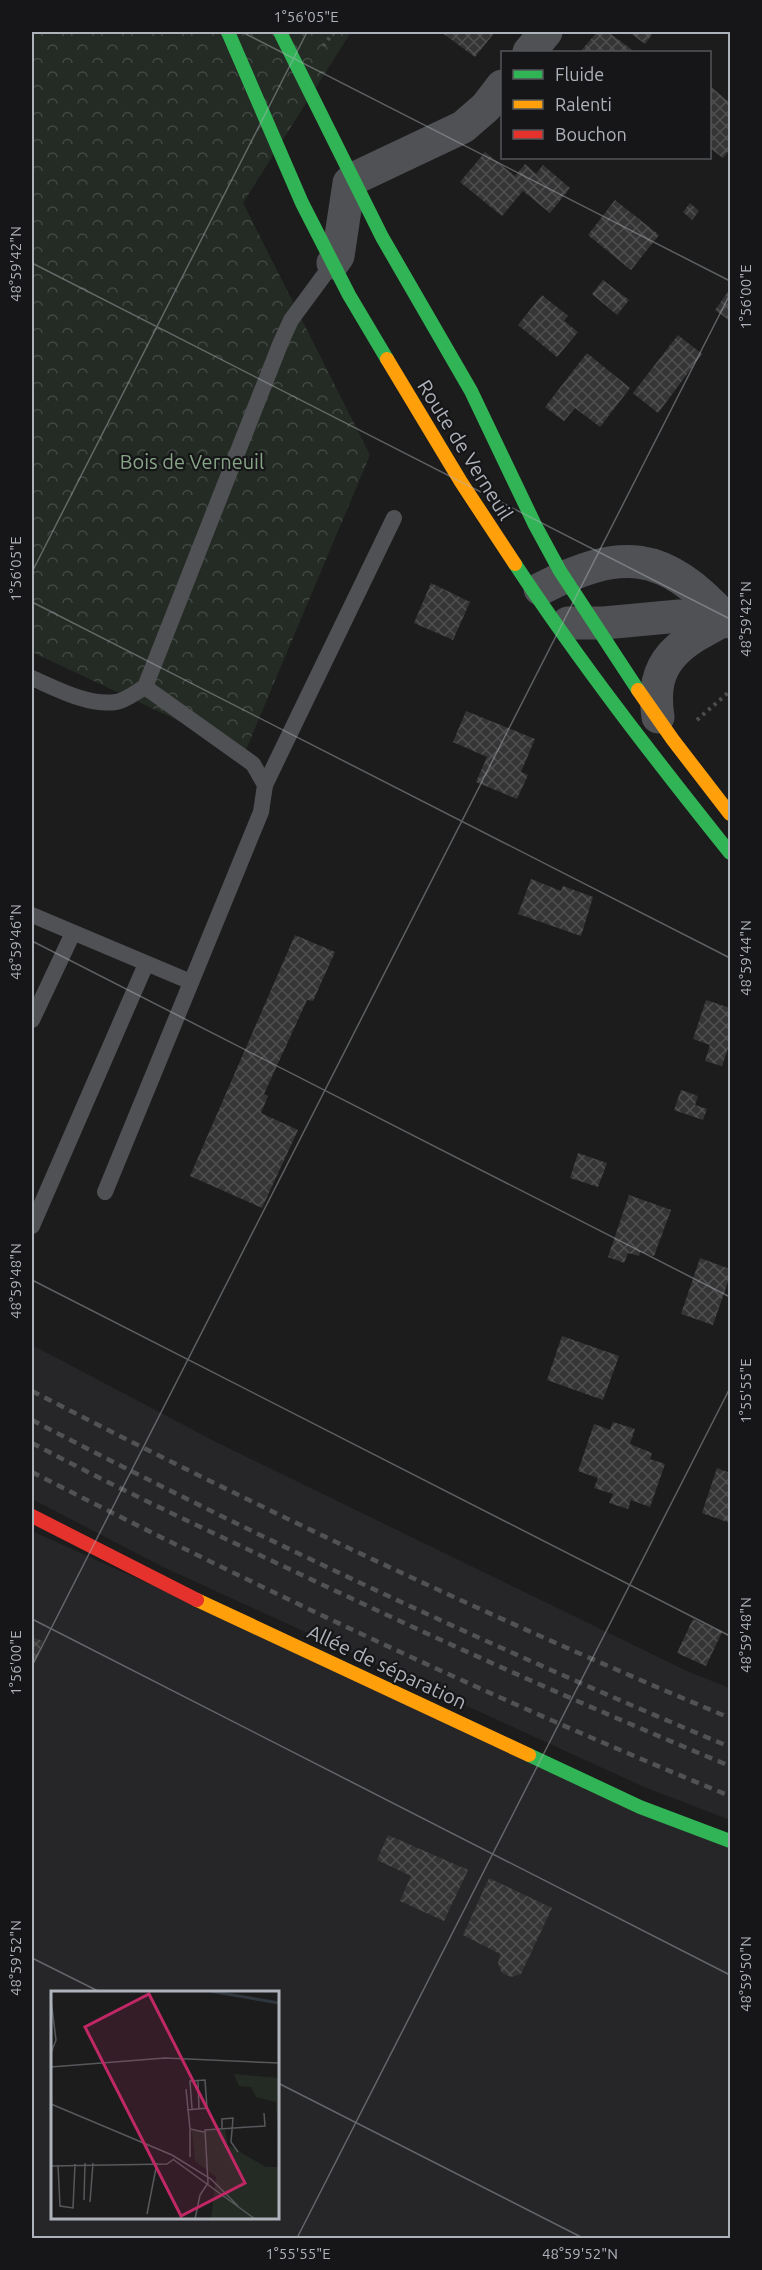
<svg xmlns="http://www.w3.org/2000/svg" width="762" height="2270" font-family="Ubuntu,sans-serif">
  <style>
    .built { fill: #262628; fill-rule: evenodd }
    .forest { fill: url(#forest-crowns) }
    .building { fill: url(#building-cross-hatch) }
    .lines { fill: none; stroke-linecap: round; stroke-linejoin: round }
    .path { stroke: #4c4d4f; stroke-width: 4; stroke-dasharray: 3 4.5; stroke-linecap: butt }
    .lane { stroke: #505154; stroke-width: 16 }
    .street { stroke: #505154; stroke-width: 33 }
    .fast { stroke: #30b455; stroke-width: 14 }
    .slow { stroke: #ff9f0a; stroke-width: 14 }
    .jam { stroke: #e5322d; stroke-width: 14 }
    .rail { stroke: #505253; stroke-width: 4.5; stroke-dasharray: 8 6; stroke-linecap: butt }
    .ticks { fill: none; stroke: #aeb3bb; stroke-width: 1.5; stroke-opacity: 0.45 }
    .labels { text-anchor: middle; stroke-width: 4.5; stroke-linejoin: round; paint-order: stroke }
    .street-label { font-size: 20px; fill: #aeb3bb; stroke: #161618 }
    .park-label { font-size: 20px; fill: #87a487; stroke: #161618 }
    .inset-river { fill: none; stroke: #2f373d; stroke-width: 3 }
    .inset-road { fill: none; stroke: #56585c; stroke-width: 1.5 }
    .view { fill: #c02865; fill-opacity: 0.15; stroke: #c02865; stroke-width: 3 }
    .inset-edge { fill: none; stroke: #aeb3bb; stroke-width: 3 }
    .neatline { fill: none; stroke: #aeb3bb; stroke-width: 2 }
    .ticks-label { font-size: 15px; text-anchor: middle; fill: #aeb3bb }
  </style>
  <defs>
    <pattern id="forest-crowns" width="20" height="18" patternUnits="userSpaceOnUse" patternTransform="scale(1.5)"><rect width="20" height="18" fill="#242b24"/><path d="M2 6a3 3 0 1 1 6 0M12 15a3 3 0 1 1 6 0" fill="none" stroke="#414742"/></pattern>
    <pattern id="building-cross-hatch" width="8" height="8" patternUnits="userSpaceOnUse" patternTransform="scale(1.5)"><rect width="8" height="8" fill="#353536"/><path d="M0 0l8 8M0 8l8-8" fill="none" stroke="#505051"/></pattern>
  </defs>
  <rect width="100%" height="100%" fill="#1c1c1c"/>
  <g class="built">
    <polygon points="32,1345 216,1442 689,1672 730,1688 730,1820 644,1787 161,1566 32,1499"/>
    <path d="M32,1531l698,315v392h-698zM52,1992h226v226h-226z"/>
  </g>
  <polygon class="forest" points="32,32 351,32 243,203 370,455 245,752 32,652"/>
  <g class="building">
    <polygon points="441,32 495,32 475,57"/>
    <polygon points="597,32 608,32 635,52 580,52"/>
    <polygon points="629,32 654,32 645,44"/>
    <polygon points="710,86 730,103 730,149 723,158 710,148"/>
    <polygon points="485,152 515,176 525,164 536,174 543,165 570,188 550,213 523,191 502,216 460,182"/>
    <polygon points="615,200 659,235 631,270 588,235"/>
    <polygon points="690,203 699,211 692,220 683,212"/>
    <polygon points="603,280 629,300 617,315 592,294"/>
    <polygon points="730,289 730,321 715,310"/>
    <polygon points="542,295 568,316 564,321 578,332 557,357 518,325"/>
    <polygon points="678,335 702,354 658,413 633,393"/>
    <polygon points="587,353 630,388 600,427 575,408 564,421 545,407"/>
    <polygon points="431,583 470,602 453,640 414,623"/>
    <polygon points="466,711 535,739 521,772 528,775 517,799 476,782 487,757 453,742"/>
    <polygon points="531,879 561,891 563,886 593,897 581,936 518,914"/>
    <polygon points="295,935 335,952 313,1001 307,1000 264,1094 268,1096 261,1113 298,1130 262,1208 190,1176"/>
    <polygon points="706,1000 730,1008 730,1042 722,1066 705,1061 710,1045 693,1039"/>
    <polygon points="681,1090 698,1096 695,1105 707,1109 703,1120 674,1110"/>
    <polygon points="578,1153 607,1163 598,1187 570,1178"/>
    <polygon points="629,1195 671,1210 654,1256 640,1252 639,1256 628,1253 624,1263 608,1257"/>
    <polygon points="700,1258 730,1269 730,1276 713,1325 681,1314"/>
    <polygon points="562,1336 619,1356 603,1400 547,1380"/>
    <polygon points="613,1422 635,1429 630,1444 652,1453 650,1459 665,1464 650,1507 631,1500 628,1509 609,1503 613,1494 594,1488 598,1478 578,1471 594,1424 610,1430"/>
    <polygon points="717,1468 730,1473 730,1523 702,1513"/>
    <polygon points="693,1619 722,1632 706,1666 677,1653"/>
    <polygon points="32,1637 43,1641 32,1668"/>
    <polygon points="388,1835 468,1870 444,1921 400,1901 411,1876 377,1860"/>
    <polygon points="489,1878 552,1908 521,1974 511,1977 502,1973 498,1964 500,1954 463,1935"/>
  </g>
  <g class="lines">
    <g class="path">
      <polyline points="323,46 334,32"/>
      <polyline points="697,720 730,691"/>
    </g>
    <g class="lane">
      <path d="M32,678c25,11 56,28 84,24 9,-1 20,-10 29,-15l136,-345 10,-22 42,-57"/>
      <polyline points="265,785 394,518"/>
      <polyline points="32,915 191,982"/>
      <polyline points="32,1020 73,933"/>
      <polyline points="105,1192 261,812 265,785 253,764 145,687"/>
      <polyline points="32,1226 146,964"/>
    </g>
    <g class="street">
      <polyline points="529,52 546,32"/>
      <polyline points="333,263 338,256 349,183 353,179 463,127 486,107 502,86"/>
      <path d="M540,589c82,-42 123,-39 186,30"/>
      <polyline points="568,623 604,623 679,616 726,619 730,622"/>
      <path d="M658,717c-9,-57 22,-74 68,-98"/>
    </g>
    <g class="fast">
      <polyline points="228,32 302,203 349,295 387,359"/>
      <polyline points="280,32 382,237 471,391 535,525 560,571 638,690"/>
      <path d="M515,564c66,100 140,195 215,289"/>
      <polyline points="529,1755 640,1807 730,1841"/>
    </g>
    <g class="slow">
      <polyline points="387,359 461,482 515,564"/>
      <polyline points="638,690 673,740 730,814"/>
      <polyline points="197,1600 529,1755"/>
    </g>
    <polyline class="jam" points="32,1516 197,1600"/>
    <g class="rail">
      <path d="M32,1391c228,118 461,228 698,327"/>
      <path d="M32,1420c228,119 461,228 698,327"/>
      <path d="M32,1443c94,50 192,95 289,141 135,64 271,125 409,182"/>
      <path d="M32,1472c228,117 461,227 698,324"/>
    </g>
  </g>
  <path class="ticks" d="M242,32l488,249M32,263l698,356M32,572l275,-540M32,602l698,356M32,941l698,356M32,1280l698,356M32,1619l698,356M32,1666l698,-1372M32,1958l68,34M278,2083l305,155M297,2238l433,-850"/>
  <g class="labels">
    <g class="street-label">
      <text transform="translate(465 450) rotate(58)" y="7">Route de Verneuil</text>
      <text transform="translate(387 1667) rotate(25)" y="7">Allée de séparation</text>
    </g>
    <g class="park-label">
      <text x="192" y="469">Bois de Verneuil</text>
    </g>
  </g>
  <g transform="translate(51 1991)">
    <rect width="228" height="228" fill="#1c1c1c"/>
    <path d="M183,83l45,4v76l-3,-52 -20,-5 -5,-10 -12,-1zM174,139l3,15 38,22h13v52h-68l5,-42 -21,-16 -3,-30z" fill="#242b24"/>
    <path class="inset-river" d="M159,0l69,12"/>
    <path class="inset-road" d="M0,9l5,40 -5,13M0,76l114,-9 114,5M147,90l1,28M135,98l4,40 14,3M0,113l121,51 39,24 27,27M136,119l20,-2 -2,-28 -15,1 2,28M171,137v-9l11,-1 -2,24 7,10M139,139v27M123,169l81,59M7,174l2,41 13,2 2,-44M0,175l116,-2 7,-5M33,209l1,-37M39,211l3,-39M96,223l10,-51M144,228l5,-24 8,-12 -3,-53 60,-4 -1,-13"/>
    <path class="view" d="M98,3l96,189 -64,33 -96,-189z"/>
    <rect width="228" height="228" class="inset-edge"/>
  </g>
  <rect width="762" height="2270" fill="none" stroke="#161618" stroke-width="66"/>
  <rect x="501" y="51" width="210" height="108" fill="#161618" stroke="#535559" stroke-width="1.5"/>
  <rect x="513" y="70" width="30" height="9" fill="#30b455" stroke="#535559" stroke-width="1.5"/>
  <text x="555" y="81" font-size="18" fill="#aeb3bb">Fluide</text>
  <rect x="513" y="100" width="30" height="9" fill="#ff9f0a" stroke="#535559" stroke-width="1.5"/>
  <text x="555" y="111" font-size="18" fill="#aeb3bb">Ralenti</text>
  <rect x="513" y="130" width="30" height="9" fill="#e5322d" stroke="#535559" stroke-width="1.5"/>
  <text x="555" y="141" font-size="18" fill="#aeb3bb">Bouchon</text>
  <rect x="33" y="33" width="696" height="2204" class="neatline"/>
  <g class="ticks-label">
    <text x="306" y="22">1°56'05"E</text>
    <text transform="translate(16 264) rotate(-90)" y="5">48°59'42"N</text>
    <text transform="translate(746 297) rotate(-90)" y="5">1°56'00"E</text>
    <text transform="translate(16 569) rotate(-90)" y="5">1°56'05"E</text>
    <text transform="translate(746 619) rotate(-90)" y="5">48°59'42"N</text>
    <text transform="translate(16 942) rotate(-90)" y="5">48°59'46"N</text>
    <text transform="translate(746 958) rotate(-90)" y="5">48°59'44"N</text>
    <text transform="translate(16 1281) rotate(-90)" y="5">48°59'48"N</text>
    <text transform="translate(746 1391) rotate(-90)" y="5">1°55'55"E</text>
    <text transform="translate(746 1635) rotate(-90)" y="5">48°59'48"N</text>
    <text transform="translate(16 1663) rotate(-90)" y="5">1°56'00"E</text>
    <text transform="translate(16 1958) rotate(-90)" y="5">48°59'52"N</text>
    <text transform="translate(746 1974) rotate(-90)" y="5">48°59'50"N</text>
    <text x="298" y="2259">1°55'55"E</text>
    <text x="580" y="2259">48°59'52"N</text>
  </g>
</svg>
